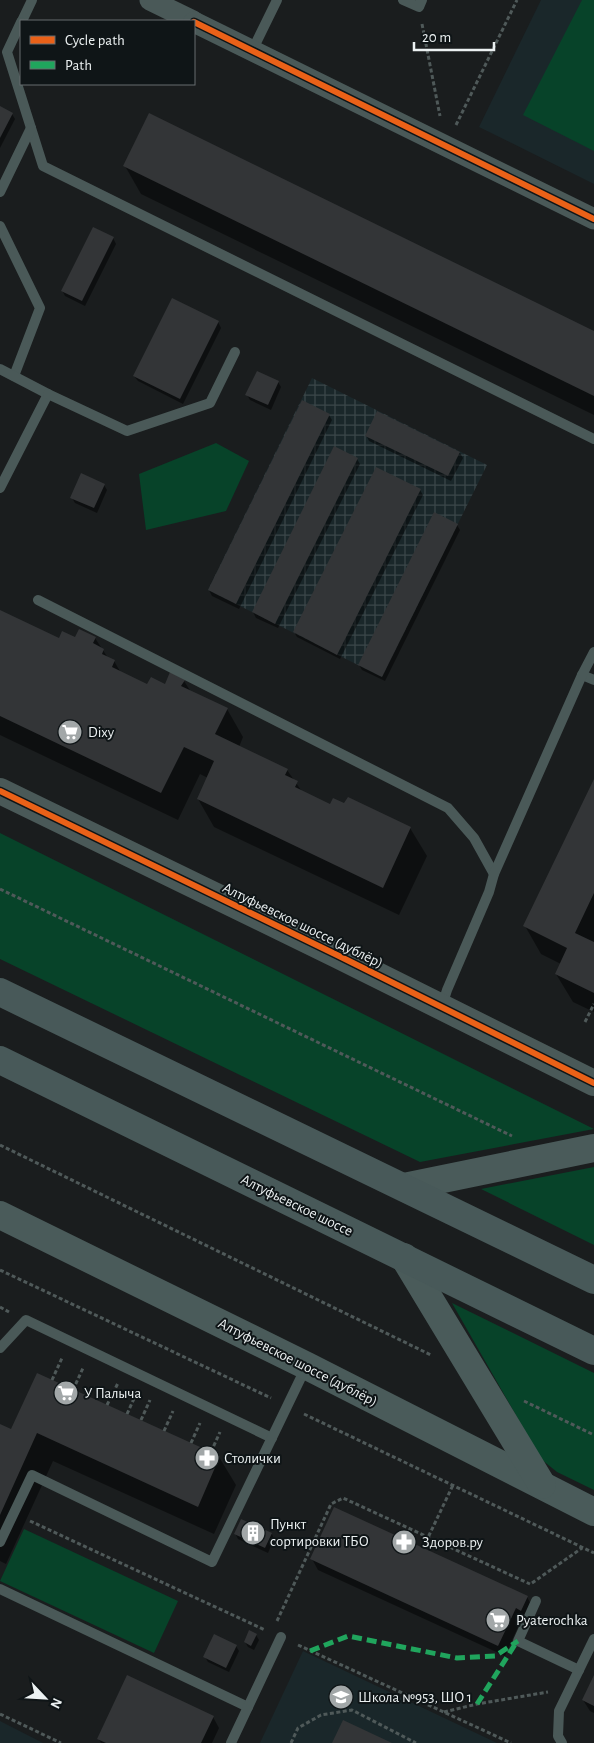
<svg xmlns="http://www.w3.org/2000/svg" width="594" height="1743" font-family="'Alegreya Sans',sans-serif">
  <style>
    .built { fill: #1a272a }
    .industrial { fill: url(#industrial-grid) }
    .green { fill: #074329 }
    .shadow { fill: #0007 }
    .building { fill: #333537 }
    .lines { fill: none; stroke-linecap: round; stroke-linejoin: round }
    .path { stroke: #4f5959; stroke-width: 3; stroke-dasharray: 4 2.5; stroke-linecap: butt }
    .service { stroke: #4a5958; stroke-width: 10 }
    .minor { stroke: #4a5958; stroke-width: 21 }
    .tertiary { stroke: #4a5958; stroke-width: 26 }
    .secondary { stroke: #4a5b5a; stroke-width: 28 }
    .primary { stroke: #485959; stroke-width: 28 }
    .quiet { stroke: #20a55d; stroke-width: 5; stroke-dasharray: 10 5; stroke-linecap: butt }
    .cycleway-casing { stroke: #0f1517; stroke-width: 9 }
    .cycleway { stroke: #ea6118; stroke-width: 6 }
    .labels { text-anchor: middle; stroke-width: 4; stroke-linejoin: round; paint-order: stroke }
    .poi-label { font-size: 15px; fill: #ecf1f2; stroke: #0f1517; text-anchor: start }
    .street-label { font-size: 15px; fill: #ecf1f2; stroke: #0f1517 }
  </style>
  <defs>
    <pattern id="industrial-grid" width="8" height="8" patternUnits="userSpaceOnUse" patternTransform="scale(1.25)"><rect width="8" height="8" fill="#1a272a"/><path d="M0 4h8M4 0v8" fill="none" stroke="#3b4749"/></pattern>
  </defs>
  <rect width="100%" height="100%" fill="#1a1d1e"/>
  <g class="built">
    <polygon points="541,0 594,0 594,184 479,127"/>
    <polygon points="303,1651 497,1743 260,1743"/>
    <polygon points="0,1721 43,1743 0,1743"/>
  </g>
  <polygon class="industrial" points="312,378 487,465 382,677 208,590"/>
  <g class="green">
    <polygon points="582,0 594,0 594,151 523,115"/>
    <polygon points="216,443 249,461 226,511 146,530 139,474"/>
    <polygon points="0,833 594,1129 420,1162 0,959"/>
    <polygon points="594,1167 594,1245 481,1189"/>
    <polygon points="452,1303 594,1373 594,1490 557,1472 541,1459"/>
    <polygon points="24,1529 178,1601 154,1653 0,1581"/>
  </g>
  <g class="shadow">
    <polygon points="0,108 12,114 15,119 0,148"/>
    <polygon points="125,166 594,332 594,415 141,194"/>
    <polygon points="113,238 116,244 85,306 65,296 62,290"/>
    <polygon points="218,322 221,328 183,404 138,381 134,376"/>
    <polygon points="278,382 281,387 271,410 250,400 247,395"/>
    <polygon points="329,415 332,420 239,609 212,596 209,590"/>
    <polygon points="366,435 460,453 463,458 451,481 369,441"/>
    <polygon points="357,459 360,464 278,628 256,618 253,612"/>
    <polygon points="104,485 107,490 97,513 75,503 72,498"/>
    <polygon points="420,490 423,495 340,659 297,637 294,632"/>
    <polygon points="457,525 460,530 385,681 362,670 359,665"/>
    <polygon points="0,611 59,640 95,638 108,658 114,661 121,673 148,686 166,685 184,681 191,692 227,709 243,737 239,747 287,770 303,793 330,806 345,805 348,799 410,828 427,856 399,915 214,827 198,799 208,778 200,774 178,820 0,735"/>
    <polygon points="594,782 594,1012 573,1002 556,974 561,964 541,954 525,926"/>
    <polygon points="37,1375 219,1457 236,1485 214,1534 53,1461 6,1564 0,1561 0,1425 12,1431"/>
    <polygon points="241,1520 272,1534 274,1539 268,1553 238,1539 235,1533"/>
    <polygon points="312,1559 527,1597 533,1608 527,1621 522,1618 505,1656 318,1570"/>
    <polygon points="256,1635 259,1640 254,1650 248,1647 245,1642"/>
    <polygon points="236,1646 239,1651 229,1672 208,1662 205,1657"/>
    <polygon points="594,1678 594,1713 590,1711 583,1700"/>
    <polygon points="213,1717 219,1728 212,1743 101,1743 99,1739"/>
  </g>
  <g class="building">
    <polygon points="0,106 13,113 0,138"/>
    <polygon points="149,113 594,331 594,396 123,166"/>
    <polygon points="93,227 114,237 82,301 61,291"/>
    <polygon points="172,298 219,321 180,399 133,376"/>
    <polygon points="257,371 279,381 268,405 245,395"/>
    <polygon points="302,400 330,414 236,604 208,590"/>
    <polygon points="377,411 460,452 448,476 365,436"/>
    <polygon points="334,446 358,458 275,624 252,612"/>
    <polygon points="376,467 421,489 337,655 293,632"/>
    <polygon points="81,473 105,484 94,508 70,498"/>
    <polygon points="434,512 458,524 382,677 358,665"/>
    <polygon points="0,610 59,638 62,631 75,637 79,629 96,637 93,643 104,649 102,654 115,660 112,667 147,684 151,677 165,684 170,672 185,680 181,686 228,708 215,734 288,769 285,775 298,781 295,787 330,804 333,798 344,803 348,797 411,827 383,888 197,799 214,761 184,747 161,793 0,716"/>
    <polygon points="594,779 594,893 575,933 594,942 594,993 555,974 567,948 523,926"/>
    <polygon points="37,1373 220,1456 198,1507 37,1433 0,1515 0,1424 11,1429"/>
    <polygon points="334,1507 528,1596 521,1611 516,1608 498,1646 310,1559"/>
    <polygon points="241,1519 272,1533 265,1548 234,1534"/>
    <polygon points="249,1630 257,1634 251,1646 244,1642"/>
    <polygon points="214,1634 237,1645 226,1668 203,1657"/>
    <polygon points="127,1675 214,1716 201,1743 106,1743 97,1739"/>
    <polygon points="594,1675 594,1706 582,1700"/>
    <polygon points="343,1720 392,1743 332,1743"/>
  </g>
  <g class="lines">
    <g class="path">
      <polyline points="422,24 440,116"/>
      <polyline points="456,125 517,0"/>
      <polyline points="0,889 512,1136"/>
      <polyline points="585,1022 594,1004"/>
      <polyline points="0,1145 431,1355"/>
      <polyline points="0,1270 271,1398"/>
      <polyline points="0,1307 9,1312"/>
      <polyline points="52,1380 62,1358"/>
      <polyline points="73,1390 83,1368"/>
      <polyline points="524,1401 594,1435"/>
      <polyline points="107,1405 118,1383"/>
      <polyline points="127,1414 137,1392"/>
      <polyline points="304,1414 594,1553"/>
      <polyline points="141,1420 150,1400"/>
      <polyline points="164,1431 173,1411"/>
      <polyline points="191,1443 200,1423"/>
      <polyline points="211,1452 220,1432"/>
      <polyline points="30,1521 265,1630"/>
      <polyline points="423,1548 453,1485"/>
      <polyline points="532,1583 582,1548"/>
      <polyline points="277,1621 331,1504 343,1498 530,1584"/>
      <polyline points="298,1645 511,1743"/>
      <polyline points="444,1712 477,1704 548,1692"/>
      <polyline points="0,1714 61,1743"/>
      <polyline points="291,1743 298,1728 321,1715 352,1710 416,1743"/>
    </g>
    <g class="service">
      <polyline points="403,0 419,7 422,0"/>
      <polyline points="22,21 32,0"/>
      <polyline points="21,22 7,52 43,166 594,439"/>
      <polyline points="252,51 277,0"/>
      <polyline points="0,192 31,128"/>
      <polyline points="0,226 40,308 14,376"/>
      <polyline points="0,369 48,394 0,488"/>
      <polyline points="48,394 127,431 210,403 235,352"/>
      <polyline points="38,600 448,808 474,838 494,874"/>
      <polyline points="582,675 594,680"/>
      <polyline points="442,1006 447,990 489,892 494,874 582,675 594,652"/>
      <polyline points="0,1348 26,1320 272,1438"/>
      <polyline points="0,1542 32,1475 212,1562 306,1367"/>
      <polyline points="0,1589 248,1707"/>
      <polyline points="536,1601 518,1641 579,1670"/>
      <polyline points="231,1743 281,1637"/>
      <polyline points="562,1743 558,1736 559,1711 594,1639"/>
    </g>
    <g class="minor">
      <polyline points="150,0 193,21"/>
      <polyline points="194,22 594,219"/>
    </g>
    <polyline class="tertiary" points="0,791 337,955 594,1083"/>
    <g class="secondary">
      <polyline points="404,1187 594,1148"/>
      <polyline points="0,1215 307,1366 594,1512"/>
      <polyline points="404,1257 542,1485"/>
    </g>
    <g class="primary">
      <polyline points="0,992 594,1280"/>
      <polyline points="0,1060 594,1351"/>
    </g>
    <g class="quiet">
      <polyline points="310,1651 348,1636 457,1658 495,1656 518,1641"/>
      <polyline points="477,1704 516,1643"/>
    </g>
    <defs>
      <g id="cycleway">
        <polyline points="194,22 594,219"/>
        <polyline points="0,791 337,955 594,1083"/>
      </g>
    </defs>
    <use href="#cycleway" class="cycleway-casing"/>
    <use href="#cycleway" class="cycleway"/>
  </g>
  <defs>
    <symbol id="supermarket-disc" viewBox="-11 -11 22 22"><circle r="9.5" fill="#a2a7a8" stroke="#0f1517"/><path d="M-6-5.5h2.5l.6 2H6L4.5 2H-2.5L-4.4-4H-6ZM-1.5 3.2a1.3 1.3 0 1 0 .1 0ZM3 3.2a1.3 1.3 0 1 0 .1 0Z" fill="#fff"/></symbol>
    <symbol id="pharmacy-disc" viewBox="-11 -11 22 22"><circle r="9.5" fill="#a2a7a8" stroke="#0f1517"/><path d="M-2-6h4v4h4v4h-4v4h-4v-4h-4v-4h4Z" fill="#fff"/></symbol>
    <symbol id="building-disc" viewBox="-11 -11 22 22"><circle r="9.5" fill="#a2a7a8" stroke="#0f1517"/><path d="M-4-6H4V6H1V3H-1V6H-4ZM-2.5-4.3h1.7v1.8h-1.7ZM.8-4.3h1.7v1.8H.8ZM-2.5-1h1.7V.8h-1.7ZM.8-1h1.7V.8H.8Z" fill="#fff"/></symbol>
    <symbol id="school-disc" viewBox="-11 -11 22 22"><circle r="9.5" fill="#a2a7a8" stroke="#0f1517"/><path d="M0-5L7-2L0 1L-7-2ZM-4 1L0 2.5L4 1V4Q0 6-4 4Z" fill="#fff"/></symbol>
  </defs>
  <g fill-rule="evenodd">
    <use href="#supermarket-disc" x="56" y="718" width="28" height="28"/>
    <use href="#supermarket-disc" x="52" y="1379" width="28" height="28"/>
    <use href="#pharmacy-disc" x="193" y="1444" width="28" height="28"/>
    <use href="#building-disc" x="239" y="1519" width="28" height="28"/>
    <use href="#pharmacy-disc" x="390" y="1528" width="28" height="28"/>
    <use href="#supermarket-disc" x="484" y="1606" width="28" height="28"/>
    <use href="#school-disc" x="327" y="1683" width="28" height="28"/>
  </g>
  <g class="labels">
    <g class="poi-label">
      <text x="88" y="737">Dixy</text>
      <text x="84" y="1398">У Палыча</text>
      <text x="224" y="1463">Столички</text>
      <text x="270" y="1529">Пункт<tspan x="270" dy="17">сортировки ТБО</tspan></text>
      <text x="422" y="1547">Здоров.ру</text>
      <text x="516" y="1625">Pyaterochka</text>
      <text x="358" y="1702">Школа №953, ШО 1</text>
    </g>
    <g class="street-label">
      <text transform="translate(303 925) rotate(26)" y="5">Алтуфьевское шоссе (дублёр)</text>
      <text transform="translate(297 1205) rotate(26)" y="5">Алтуфьевское шоссе</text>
      <text transform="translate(298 1362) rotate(27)" y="5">Алтуфьевское шоссе (дублёр)</text>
    </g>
  </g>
  <rect x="20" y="20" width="175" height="65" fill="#0f1517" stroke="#676d6f"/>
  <rect x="30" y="36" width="25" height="8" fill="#ea6118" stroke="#676d6f"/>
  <text x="65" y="45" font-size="15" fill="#ecf1f2">Cycle path</text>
  <rect x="30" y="61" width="25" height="8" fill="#20a55d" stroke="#676d6f"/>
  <text x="65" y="70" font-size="15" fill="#ecf1f2">Path</text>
  <g transform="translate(45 1698) rotate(115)" stroke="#0f1517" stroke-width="4" paint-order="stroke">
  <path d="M0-4L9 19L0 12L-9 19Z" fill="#ecf1f2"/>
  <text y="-8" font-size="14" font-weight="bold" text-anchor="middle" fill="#ecf1f2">N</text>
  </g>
  <path d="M414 42v8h80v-8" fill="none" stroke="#ecf1f2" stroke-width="2.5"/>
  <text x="422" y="42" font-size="15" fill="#ecf1f2" stroke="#0f1517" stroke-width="4" paint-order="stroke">20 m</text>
</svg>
